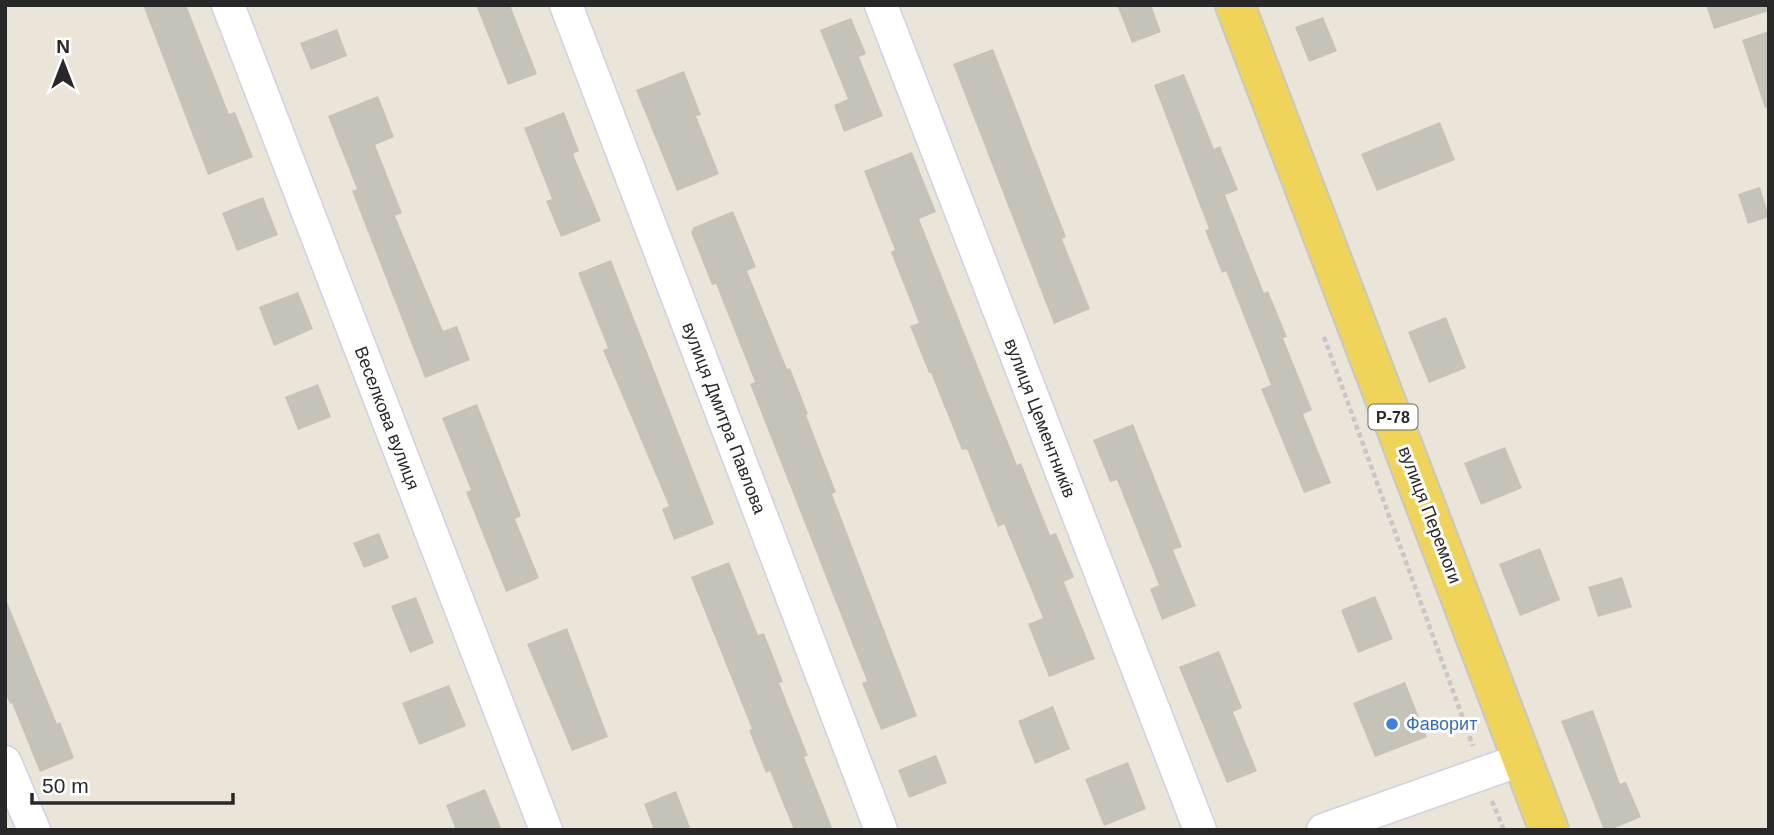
<svg xmlns="http://www.w3.org/2000/svg" width="1774" height="835" font-family="Helvetica,sans-serif">
  <style>
    .building { fill: #c5c2b8 }
    .lines { fill: none; stroke-linecap: round; stroke-linejoin: round }
    .minor-casing { stroke: #ced1e1; stroke-width: 35 }
    .major-casing { stroke: #c7c7c7; stroke-width: 42 }
    .path { stroke: #c7c7c7; stroke-width: 4.5; stroke-dasharray: 5 3.5; stroke-linecap: butt }
    .minor { stroke: #fff; stroke-width: 32 }
    .major { stroke: #f0d459; stroke-width: 38 }
    .shop-dot { fill: #3f7fe0; stroke: #fff; stroke-width: 2.5 }
    .labels { text-anchor: middle; stroke-width: 6; stroke-linejoin: round; paint-order: stroke }
    .shield { fill: #fff; stroke: #686868; stroke-width: 2 }
    .shield-label { font-size: 16px; font-weight: bold; fill: #282828 }
    .street-label { font-size: 18px; fill: #282828; stroke: #fff }
    .shop-label { font-size: 18px; fill: #366cbe; stroke: #fff; text-anchor: start }
  </style>
  <rect width="100%" height="100%" fill="#eae4d9"/>
  <g class="building">
    <polygon points="143,5 186,5 229,114 235,112 253,157 208,175"/>
    <polygon points="476,5 510,5 537,74 508,85"/>
    <polygon points="1117,5 1151,5 1161,32 1132,43"/>
    <polygon points="1706,5 1769,5 1769,11 1714,29"/>
    <polygon points="1323,17 1337,51 1309,62 1295,27"/>
    <polygon points="851,18 866,54 859,57 883,116 844,132 834,105 848,99 820,30"/>
    <polygon points="337,29 347,56 311,70 300,43"/>
    <polygon points="1769,31 1769,107 1765,108 1742,40"/>
    <polygon points="993,49 1066,237 1062,239 1090,309 1054,324 953,64"/>
    <polygon points="684,71 701,115 696,116 719,174 677,191 636,90"/>
    <polygon points="1184,74 1214,149 1220,146 1238,190 1225,195 1264,293 1268,291 1287,337 1283,338 1312,410 1303,414 1331,483 1304,493 1261,389 1271,385 1226,271 1222,273 1205,230 1209,229 1154,85"/>
    <polygon points="378,96 394,137 375,145 402,213 395,216 443,331 457,326 470,360 425,378 352,191 357,189 328,116"/>
    <polygon points="564,112 579,151 573,154 601,221 561,237 546,201 552,199 524,128"/>
    <polygon points="1440,122 1455,160 1377,191 1361,154"/>
    <polygon points="912,152 936,212 919,219 1017,465 1021,463 1050,535 1056,533 1074,577 1064,582 1095,659 1049,677 1028,624 1043,618 1004,524 998,527 967,449 962,450 931,373 929,373 910,326 919,323 891,252 895,250 864,171"/>
    <polygon points="1760,187 1769,217 1748,224 1738,194"/>
    <polygon points="263,197 278,235 237,251 222,213"/>
    <polygon points="733,211 756,267 747,271 787,369 790,368 808,414 806,415 836,492 832,494 917,716 881,730 862,683 867,681 750,384 755,382 716,284 712,285 691,232 693,230 692,228"/>
    <polygon points="611,260 714,524 674,540 662,509 669,506 603,350 608,348 578,273"/>
    <polygon points="298,292 313,329 274,346 259,307"/>
    <polygon points="1446,317 1466,368 1429,383 1408,332"/>
    <polygon points="318,384 331,417 298,430 285,397"/>
    <polygon points="477,404 521,516 515,519 539,578 506,592 466,492 471,490 442,418"/>
    <polygon points="1133,424 1182,547 1173,550 1196,606 1162,620 1150,589 1159,585 1117,480 1110,482 1093,440"/>
    <polygon points="1505,447 1522,488 1481,505 1464,463"/>
    <polygon points="379,533 389,558 364,568 353,543"/>
    <polygon points="1540,548 1560,600 1520,616 1499,564"/>
    <polygon points="729,562 758,635 764,633 783,682 779,683 808,756 804,757 833,830 794,830 770,771 766,773 749,730 752,729 691,577"/>
    <polygon points="1622,577 1632,607 1598,617 1588,587"/>
    <polygon points="1375,596 1393,639 1358,653 1341,610"/>
    <polygon points="5,597 57,724 60,722 74,758 40,772 12,703 10,704 5,692"/>
    <polygon points="416,597 434,643 410,653 391,606"/>
    <polygon points="567,628 608,737 572,751 527,644"/>
    <polygon points="1219,651 1242,708 1233,712 1257,771 1227,783 1179,667"/>
    <polygon points="1405,682 1427,737 1375,757 1353,703"/>
    <polygon points="449,685 466,726 419,745 402,703"/>
    <polygon points="1053,706 1070,749 1035,764 1018,721"/>
    <polygon points="1593,710 1620,784 1626,782 1641,817 1610,830 1604,830 1561,721"/>
    <polygon points="936,755 947,783 909,798 898,770"/>
    <polygon points="1128,762 1146,809 1104,826 1085,779"/>
    <polygon points="485,789 502,830 456,830 446,805"/>
    <polygon points="676,791 691,830 654,830 644,804"/>
  </g>
  <g class="lines">
    <defs>
      <g id="minor">
        <polyline points="228,5 546,830"/>
        <polyline points="566,5 881,830"/>
        <polyline points="881,5 1200,830"/>
        <polyline points="5,762 34,830"/>
        <polyline points="1323,830 1523,759"/>
      </g>
      <polyline id="major" points="1235,5 1549,830"/>
    </defs>
    <use href="#minor" class="minor-casing"/>
    <use href="#major" class="major-casing"/>
    <g class="path">
      <polyline points="1324,337 1473,746"/>
      <polyline points="1492,801 1504,830"/>
    </g>
    <use href="#minor" class="minor"/>
    <use href="#major" class="major"/>
  </g>
  <circle class="shop-dot" cx="1392" cy="724" r="7"/>
  <g class="labels">
    <rect class="shield" x="1368.5" y="404.5" width="49" height="25" rx="5"/>
    <g class="shield-label">
      <text x="1393" y="423">Р-78</text>
    </g>
    <g class="street-label">
      <text transform="translate(387 418) rotate(69)" y="6">Веселкова вулиця</text>
      <text transform="translate(724 418) rotate(69)" y="6">вулиця Дмитра Павлова</text>
      <text transform="translate(1040 418) rotate(69)" y="6">вулиця Цементників</text>
      <text transform="translate(1430 515) rotate(69)" y="6">вулиця Перемоги</text>
    </g>
    <g class="shop-label">
      <text x="1406" y="730">Фаворит</text>
    </g>
  </g>
  <rect width="1774" height="835" fill="none" stroke="#282828" stroke-width="14"/>
  <g transform="translate(63 63)" stroke="#ffffff" stroke-width="5" paint-order="stroke">
  <path d="M0-5L12 26L0 18L-12 26Z" fill="#282828"/>
  <text y="-10" font-size="19" font-weight="bold" text-anchor="middle" fill="#282828">N</text>
  </g>
  <path d="M32 793v10h201v-10" fill="none" stroke="#282828" stroke-width="3.5"/>
  <text x="42" y="793" font-size="21" fill="#282828" stroke="#ffffff" stroke-width="5" paint-order="stroke">50 m</text>
</svg>
